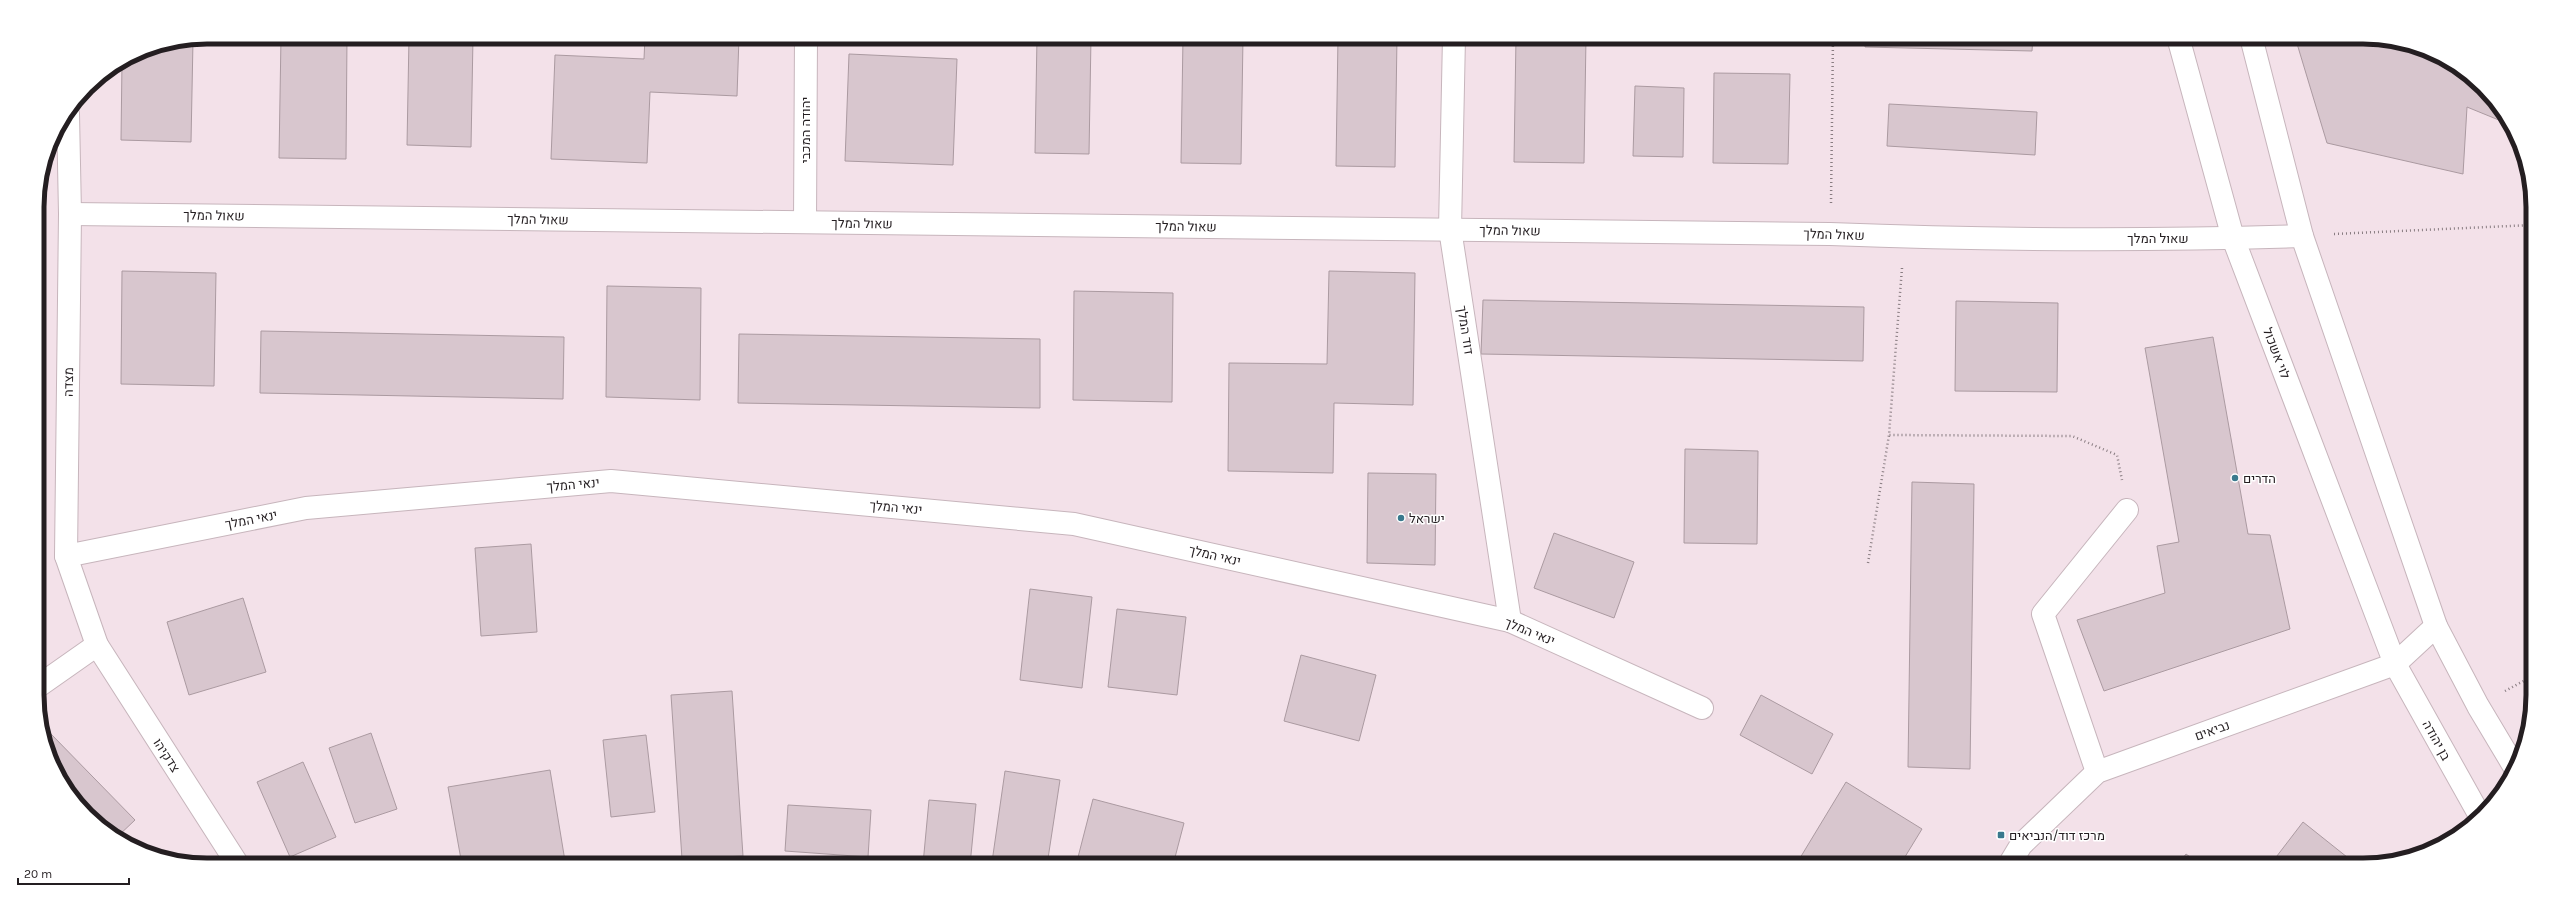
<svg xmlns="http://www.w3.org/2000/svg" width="2570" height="902" font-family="Karla,Heebo,sans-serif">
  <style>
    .building { fill: #d8c6ce; stroke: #ab9aa1 }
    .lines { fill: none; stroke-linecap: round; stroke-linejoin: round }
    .minor-casing { stroke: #c7b5bc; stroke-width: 24 }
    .path { stroke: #887c81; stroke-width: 2.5; stroke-dasharray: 1 3; stroke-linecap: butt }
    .minor { stroke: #fff; stroke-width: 22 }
    .poi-dot { fill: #39798d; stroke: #fff; stroke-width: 1.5 }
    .labels { text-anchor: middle; stroke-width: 3; stroke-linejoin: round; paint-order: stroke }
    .street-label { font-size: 13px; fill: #241e21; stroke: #fff }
    .poi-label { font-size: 13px; fill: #241e21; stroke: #fff; text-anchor: start }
    .rim { fill: none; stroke: #241e21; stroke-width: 5 }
  </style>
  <rect width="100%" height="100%" fill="#f3e1e9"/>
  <g class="building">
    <polygon points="281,37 347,37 346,159 279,158"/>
    <polygon points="409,37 473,37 471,147 407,145"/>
    <polygon points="645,37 739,37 737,96 650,92 647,163 551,159 555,55 644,59"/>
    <polygon points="1037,37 1091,37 1089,154 1035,153"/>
    <polygon points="1183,37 1243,37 1241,164 1181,163"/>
    <polygon points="1338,37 1397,37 1395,167 1336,166"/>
    <polygon points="1516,37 1586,37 1584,163 1514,162"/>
    <polygon points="1865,37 2033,37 2032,51 1865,47"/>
    <polygon points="2295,37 2363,37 2418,46 2457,65 2491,95 2511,125 2467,107 2463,174 2327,143"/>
    <polygon points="193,40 191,142 121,140 122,62 142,50"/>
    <polygon points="849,54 957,59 953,165 845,161"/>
    <polygon points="1714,73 1790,74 1788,164 1713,163"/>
    <polygon points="1635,86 1684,88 1683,157 1633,156"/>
    <polygon points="1889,104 2037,112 2035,155 1887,146"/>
    <polygon points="122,271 216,273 214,386 121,384"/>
    <polygon points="1329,271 1415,273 1413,405 1334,403 1333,473 1228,471 1229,363 1327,364"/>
    <polygon points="607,286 701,288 700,400 606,397"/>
    <polygon points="1074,291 1173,293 1172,402 1073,400"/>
    <polygon points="1483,300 1864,307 1863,361 1481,354"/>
    <polygon points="1956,301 2058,303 2057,392 1955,391"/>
    <polygon points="261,331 564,337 563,399 260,393"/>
    <polygon points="739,334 1040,339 1040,408 738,403"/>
    <polygon points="2213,337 2248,534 2270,535 2290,629 2104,691 2077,620 2165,593 2157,546 2179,542 2145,348"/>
    <polygon points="1685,449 1758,451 1757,544 1684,543"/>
    <polygon points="1368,473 1436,474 1435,565 1367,563"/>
    <polygon points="1912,482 1974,484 1970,769 1908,767"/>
    <polygon points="1554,533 1634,562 1614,618 1534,588"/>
    <polygon points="531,544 537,632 481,636 475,548"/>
    <polygon points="1030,589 1092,597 1082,688 1020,680"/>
    <polygon points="243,598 266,672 189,695 167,622"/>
    <polygon points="1117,609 1186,617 1177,695 1108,687"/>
    <polygon points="1301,655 1376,675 1359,741 1284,721"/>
    <polygon points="732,691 743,856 682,859 671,695"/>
    <polygon points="1761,695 1833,734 1812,774 1740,735"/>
    <polygon points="371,733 397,809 355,823 329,748"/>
    <polygon points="51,734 135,820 116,838 79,807 54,770 44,741"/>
    <polygon points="646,735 655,812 611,817 603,740"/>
    <polygon points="303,762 336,837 290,857 257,782"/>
    <polygon points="550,770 565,861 540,865 462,865 448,787"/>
    <polygon points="1005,771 1060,780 1047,865 992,862"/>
    <polygon points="1846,782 1922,829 1900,865 1800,865 1797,863"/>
    <polygon points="1093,799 1184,823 1173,865 1076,865"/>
    <polygon points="929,800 976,804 970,865 923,864"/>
    <polygon points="788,805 871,810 868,857 785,851"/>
    <polygon points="2303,822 2357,865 2270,865"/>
    <polygon points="2186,854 2201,865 2178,865"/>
  </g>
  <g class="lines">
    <defs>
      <g id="minor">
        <polyline points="1454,37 1450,229 1510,621"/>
        <polyline points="2178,37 2233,238 2395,664 2480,816"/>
        <polyline points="2251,37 2302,236 2436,626 2478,706 2515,768"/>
        <polyline points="68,114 70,214 66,556 97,645 238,865"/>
        <path d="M70,214l1760,20c157,6 315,7 472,2"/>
        <polyline points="805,222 806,37"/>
        <polyline points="66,556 306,508 611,481 1074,524 1510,621 1702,708"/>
        <polyline points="40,685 97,645"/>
        <polyline points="2097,772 2043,614 2127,510"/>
        <polyline points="2009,865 2021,845 2097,772 2395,664 2436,626"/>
      </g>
    </defs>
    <use href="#minor" class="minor-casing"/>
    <g class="path">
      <polyline points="1831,203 1833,37"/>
      <polyline points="2334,234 2532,225"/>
      <polyline points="1902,268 1889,435 2072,436 2117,455 2122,480"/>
      <polyline points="1868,563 1889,435"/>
      <polyline points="2505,691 2533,676"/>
    </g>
    <use href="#minor" class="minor"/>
  </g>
  <g class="poi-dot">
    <circle cx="2235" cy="478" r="4"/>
    <circle cx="1401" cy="518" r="4"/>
    <rect x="1997" y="831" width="8" height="8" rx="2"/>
  </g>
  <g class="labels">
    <g class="street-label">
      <text transform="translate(805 130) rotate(-90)" y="5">יהודה המכבי</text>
      <text transform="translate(214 215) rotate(1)" y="5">שאול המלך</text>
      <text transform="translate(538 219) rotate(1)" y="5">שאול המלך</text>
      <text transform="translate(862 223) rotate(1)" y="5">שאול המלך</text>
      <text transform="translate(1186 226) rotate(1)" y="5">שאול המלך</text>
      <text transform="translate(1510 230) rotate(1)" y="5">שאול המלך</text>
      <text transform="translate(1834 234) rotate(2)" y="5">שאול המלך</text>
      <text x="2158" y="243">שאול המלך</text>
      <text transform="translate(1466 330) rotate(81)" y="5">דוד המלך</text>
      <text transform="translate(2277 353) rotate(69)" y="5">לוי אשכול</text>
      <text transform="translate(68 382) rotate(-89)" y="5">מצדה</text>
      <text transform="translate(573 484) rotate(-5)" y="5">ינאי המלך</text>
      <text transform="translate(896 507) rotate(5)" y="5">ינאי המלך</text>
      <text transform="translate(251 519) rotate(-11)" y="5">ינאי המלך</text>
      <text transform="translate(1215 555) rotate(13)" y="5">ינאי המלך</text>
      <text transform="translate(1530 631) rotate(22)" y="5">ינאי המלך</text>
      <text transform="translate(2212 730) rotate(-20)" y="5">נביאים</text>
      <text transform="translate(2437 740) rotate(61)" y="5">בן יהודה</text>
      <text transform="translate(167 755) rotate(57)" y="5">צדקיהו</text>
    </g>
    <g class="poi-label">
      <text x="2243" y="483">הדרים</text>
      <text x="1409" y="523">ישראל</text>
      <text x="2009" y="840">מרכז דוד/הנביאים</text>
    </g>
  </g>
  <path d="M0 0H2570V902H0ZM207 44H2363A163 163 0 0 1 2526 207V695A163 163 0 0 1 2363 858H207A163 163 0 0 1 44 695V207A163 163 0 0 1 207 44Z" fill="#fff" fill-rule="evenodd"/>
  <path class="rim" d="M207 44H2363A163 163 0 0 1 2526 207V695A163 163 0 0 1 2363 858H207A163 163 0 0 1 44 695V207A163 163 0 0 1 207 44Z"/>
  <path d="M18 878v6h111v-6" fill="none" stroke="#241e21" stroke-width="2"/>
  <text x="24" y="878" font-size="12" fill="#241e21" stroke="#ffffff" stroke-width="3" paint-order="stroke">20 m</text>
</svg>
